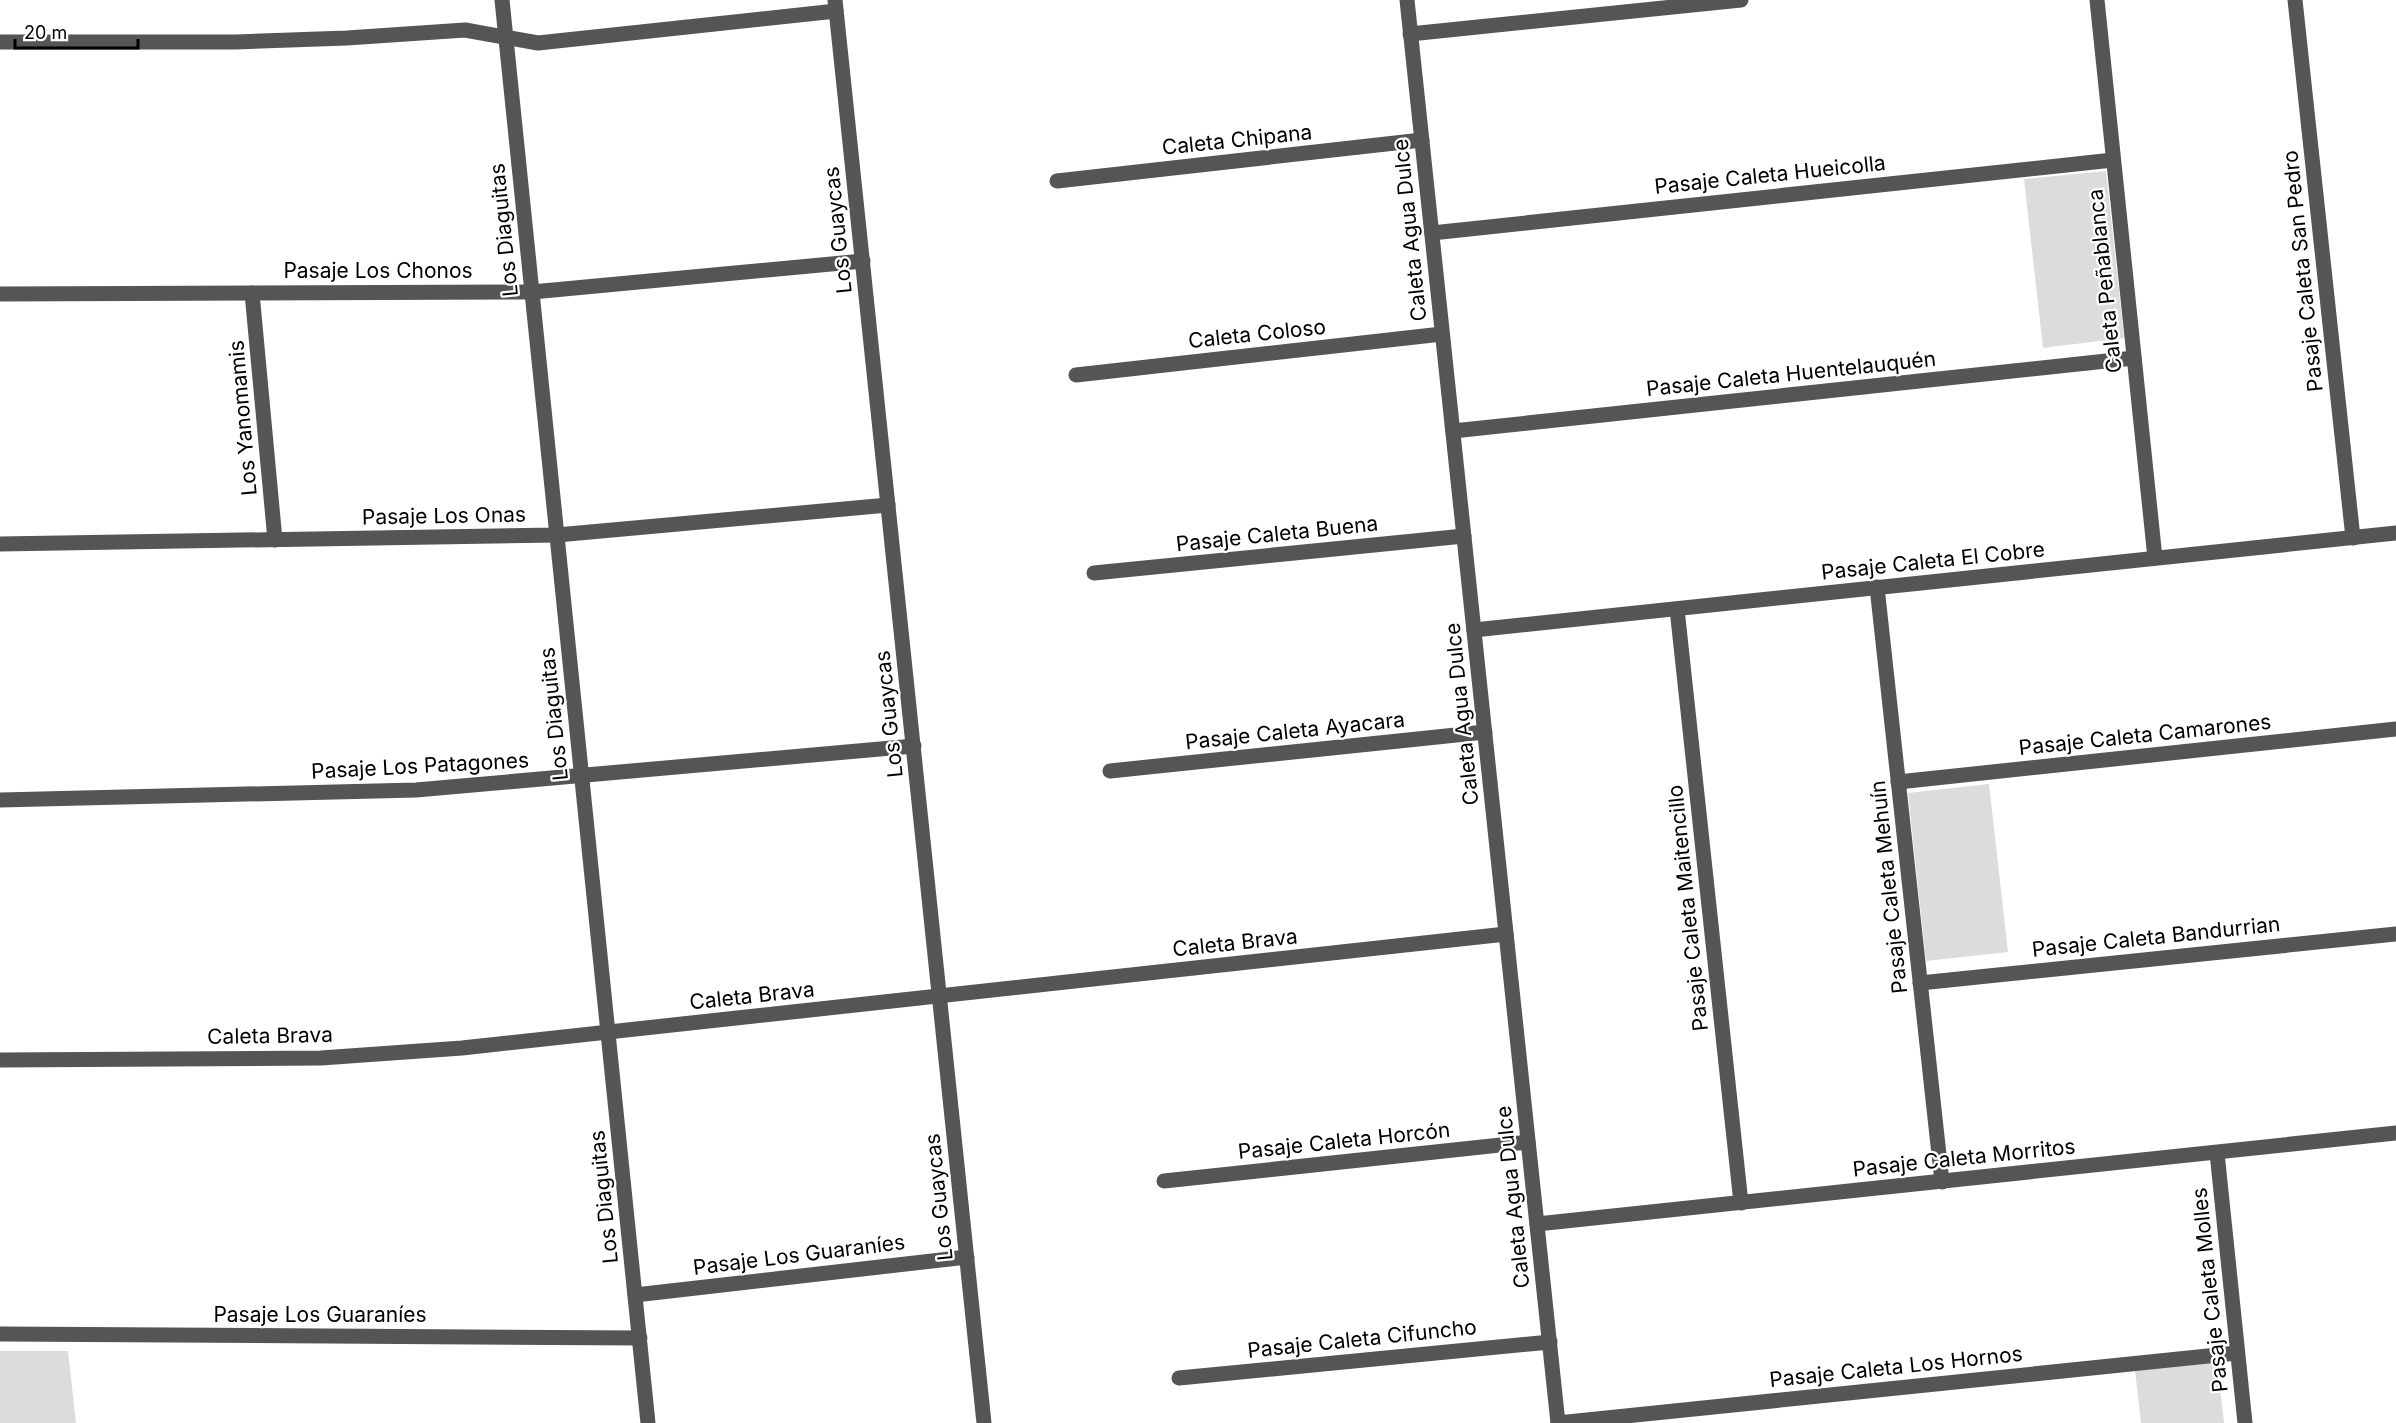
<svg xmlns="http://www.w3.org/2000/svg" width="2396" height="1423" font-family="Inter,sans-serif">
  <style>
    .green { fill: #dcdcdc }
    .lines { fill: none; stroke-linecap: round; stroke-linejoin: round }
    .minor { stroke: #555; stroke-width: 15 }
    .labels { text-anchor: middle; stroke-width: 4.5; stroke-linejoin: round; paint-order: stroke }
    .street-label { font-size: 21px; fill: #000; stroke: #fff }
  </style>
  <rect width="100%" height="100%" fill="#fff"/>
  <g class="green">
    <polygon points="2106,171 2124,338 2043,348 2024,179"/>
    <polygon points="1989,784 2008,952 1926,961 1908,793"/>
    <polygon points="0,1351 68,1351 76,1423 0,1423"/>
    <polygon points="2217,1360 2224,1423 2141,1423 2135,1370"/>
  </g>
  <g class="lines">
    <g class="minor">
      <polyline points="502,0 648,1423"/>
      <polyline points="835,0 984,1423"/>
      <polyline points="1407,0 1558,1423"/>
      <polyline points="2097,0 2155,558"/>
      <polyline points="2295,0 2353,538"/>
      <polyline points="1410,34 1741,0"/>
      <polyline points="0,42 236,42 347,38 465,30 538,43 836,11"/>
      <polyline points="1057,181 1422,140"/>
      <polyline points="1432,233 2113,160"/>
      <polyline points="252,293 275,540"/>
      <polyline points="0,294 532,292 863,261"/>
      <polyline points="1076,375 1442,334"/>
      <polyline points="1453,431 2134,358"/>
      <polyline points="0,544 557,535 888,505"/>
      <polyline points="1094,573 1464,536"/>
      <polyline points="1877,587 1942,1182"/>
      <polyline points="1677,609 1741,1203"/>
      <polyline points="1474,630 2396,533"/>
      <polyline points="1110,771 1485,732"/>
      <polyline points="1898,782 2396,729"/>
      <polyline points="0,800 416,790 914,746"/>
      <polyline points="1920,983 2396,934"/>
      <polyline points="0,1060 321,1058 462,1048 1506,934"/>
      <polyline points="2217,1153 2245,1423"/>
      <polyline points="1164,1181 1528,1142"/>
      <polyline points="1537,1224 2396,1133"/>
      <polyline points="635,1295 967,1257"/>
      <polyline points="0,1334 640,1338"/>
      <polyline points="1179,1378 1550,1342"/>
      <polyline points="1558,1423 2237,1353"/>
    </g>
  </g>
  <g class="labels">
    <g class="street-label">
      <text transform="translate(1237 140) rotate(-6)" y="7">Caleta Chipana</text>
      <text transform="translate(1770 175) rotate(-6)" y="7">Pasaje Caleta Hueicolla</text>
      <text transform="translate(504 230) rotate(-96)" y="7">Los Diaguitas</text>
      <text transform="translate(838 230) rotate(-96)" y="7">Los Guaycas</text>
      <text transform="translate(1410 230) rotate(-96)" y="7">Caleta Agua Dulce</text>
      <text x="378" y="278">Pasaje Los Chonos</text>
      <text transform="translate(2303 271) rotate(-96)" y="7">Pasaje Caleta San Pedro</text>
      <text transform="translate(2105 281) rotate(-96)" y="7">Caleta Peñablanca</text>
      <text transform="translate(1257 334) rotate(-6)" y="7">Caleta Coloso</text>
      <text transform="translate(1791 374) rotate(-6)" y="7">Pasaje Caleta Huentelauquén</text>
      <text transform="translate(243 418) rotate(-95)" y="7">Los Yanomamis</text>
      <text transform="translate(444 516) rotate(-1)" y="7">Pasaje Los Onas</text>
      <text transform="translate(1277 534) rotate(-6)" y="7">Pasaje Caleta Buena</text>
      <text transform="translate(1933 561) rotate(-6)" y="7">Pasaje Caleta El Cobre</text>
      <text transform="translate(554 714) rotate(-96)" y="7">Los Diaguitas</text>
      <text transform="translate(889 714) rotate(-96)" y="7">Los Guaycas</text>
      <text transform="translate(1462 714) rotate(-96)" y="7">Caleta Agua Dulce</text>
      <text transform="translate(1295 731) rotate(-6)" y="7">Pasaje Caleta Ayacara</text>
      <text transform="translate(2145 735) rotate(-6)" y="7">Pasaje Caleta Camarones</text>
      <text transform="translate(420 766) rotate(-3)" y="7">Pasaje Los Patagones</text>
      <text transform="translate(1889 887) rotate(-96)" y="7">Pasaje Caleta Mehuín</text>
      <text transform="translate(1688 908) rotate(-96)" y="7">Pasaje Caleta Maitencillo</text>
      <text transform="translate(2156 937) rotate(-6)" y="7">Pasaje Caleta Bandurrian</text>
      <text transform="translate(1235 943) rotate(-6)" y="7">Caleta Brava</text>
      <text transform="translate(752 996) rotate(-6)" y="7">Caleta Brava</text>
      <text transform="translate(270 1036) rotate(-1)" y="7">Caleta Brava</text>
      <text transform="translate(1344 1141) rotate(-6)" y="7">Pasaje Caleta Horcón</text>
      <text transform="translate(1964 1158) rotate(-6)" y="7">Pasaje Caleta Morritos</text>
      <text transform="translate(604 1197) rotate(-96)" y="7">Los Diaguitas</text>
      <text transform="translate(939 1197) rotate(-96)" y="7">Los Guaycas</text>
      <text transform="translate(1513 1197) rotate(-96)" y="7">Caleta Agua Dulce</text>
      <text transform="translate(799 1255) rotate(-7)" y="7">Pasaje Los Guaraníes</text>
      <text transform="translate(2210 1290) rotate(-96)" y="7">Pasaje Caleta Molles</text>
      <text x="320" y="1322">Pasaje Los Guaraníes</text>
      <text transform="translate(1362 1339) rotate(-6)" y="7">Pasaje Caleta Cifuncho</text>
      <text transform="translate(1896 1367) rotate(-6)" y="7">Pasaje Caleta Los Hornos</text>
    </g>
  </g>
  <path d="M15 39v9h123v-9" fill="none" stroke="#000000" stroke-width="3"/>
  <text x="24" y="39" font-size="18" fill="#000000" stroke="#ffffff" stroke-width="4.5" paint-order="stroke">20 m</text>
</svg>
